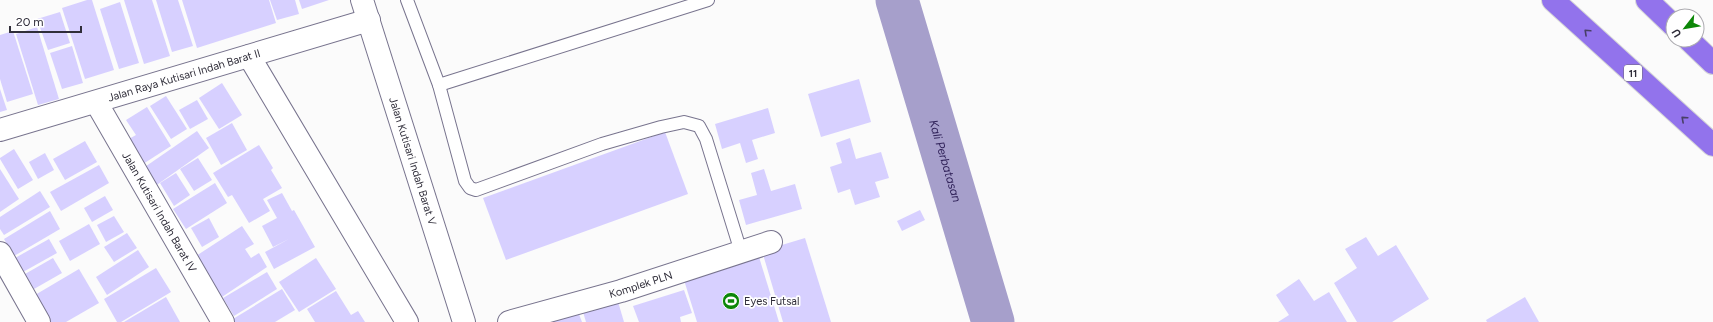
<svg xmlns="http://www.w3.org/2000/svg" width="1713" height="322" font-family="Figtree,sans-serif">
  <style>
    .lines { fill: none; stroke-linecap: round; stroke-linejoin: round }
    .river { stroke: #a69fcb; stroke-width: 43 }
    .building { fill: #d7d0ff }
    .lane-casing { stroke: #78748e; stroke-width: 14 }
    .street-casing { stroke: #78748e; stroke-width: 24 }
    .highway-casing { stroke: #d6d5d8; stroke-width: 24 }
    .lane { stroke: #fff; stroke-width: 12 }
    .street { stroke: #fff; stroke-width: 22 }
    .highway { stroke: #9273ec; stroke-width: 22 }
    .oneway { stroke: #483f66 }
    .labels { text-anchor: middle; stroke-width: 3.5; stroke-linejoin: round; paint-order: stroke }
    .shield { fill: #fff; stroke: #6e6d75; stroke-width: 1 }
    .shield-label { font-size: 10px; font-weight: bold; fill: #302e3a }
    .street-label { font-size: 11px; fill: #302e3a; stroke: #fff }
    .poi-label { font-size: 11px; fill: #302e3a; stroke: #fff; text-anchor: start }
    .water-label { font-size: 12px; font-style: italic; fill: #32245b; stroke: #fff }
  </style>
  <rect width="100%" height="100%" fill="#fbfbfb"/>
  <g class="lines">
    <path class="river" id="s1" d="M897,0l96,322"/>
  </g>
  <g class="building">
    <polygon points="87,0 92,0 114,70 85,79 62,8"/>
    <polygon points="124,0 152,0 170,56 144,64"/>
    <polygon points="156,0 178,0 193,46 172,52"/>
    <polygon points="182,0 269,0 276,23 197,48"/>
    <polygon points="270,0 295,0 299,14 277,20"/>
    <polygon points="299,0 329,0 302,9"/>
    <polygon points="120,2 139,63 119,69 100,9"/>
    <polygon points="60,12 70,43 48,50 37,19"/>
    <polygon points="37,27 59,99 38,105 16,34"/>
    <polygon points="13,31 33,94 7,102 0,79 0,35"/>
    <polygon points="72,46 83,83 62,89 50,53"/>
    <polygon points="859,79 871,122 821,137 808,94"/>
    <polygon points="222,83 242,115 219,129 199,98"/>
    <polygon points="0,89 7,110 0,112"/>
    <polygon points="166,96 187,129 171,139 150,106"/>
    <polygon points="197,100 208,119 190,129 179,110"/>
    <polygon points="147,107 171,146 143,164 127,140 136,135 126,120"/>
    <polygon points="768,108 775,133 752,140 758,159 746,163 740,143 722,149 715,124"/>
    <polygon points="232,123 247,150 221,165 206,138"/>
    <polygon points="197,131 209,148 151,189 139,171"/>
    <polygon points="665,132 688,194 506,260 483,198"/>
    <polygon points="850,138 856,159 881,152 889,178 875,182 880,197 855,205 850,189 838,193 830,167 842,163 836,143"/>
    <polygon points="85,141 97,162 65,180 53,159"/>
    <polygon points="259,145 273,168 271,170 282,188 263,199 270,211 249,223 232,195 228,197 213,173"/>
    <polygon points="14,149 33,180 18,189 0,159 0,158"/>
    <polygon points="45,153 54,170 38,179 29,162"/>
    <polygon points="198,158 212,180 194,191 180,169"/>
    <polygon points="99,165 109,183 61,211 50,192"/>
    <polygon points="0,169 19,199 0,212"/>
    <polygon points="764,169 771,191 795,184 802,209 746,225 739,200 757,195 751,173"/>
    <polygon points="176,173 190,195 174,206 160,183"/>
    <polygon points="215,183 227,203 186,229 173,209"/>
    <polygon points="40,191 50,207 4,235 0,229 0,217"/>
    <polygon points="282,193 292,211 294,210 315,247 274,269 265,252 289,239 273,247 262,226 277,218 267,200"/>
    <polygon points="105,196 113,210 92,222 84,208"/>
    <polygon points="920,210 925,220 902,231 897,221"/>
    <polygon points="50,211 60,229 14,256 4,239"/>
    <polygon points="114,216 124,232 106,242 97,225"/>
    <polygon points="209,218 219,237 202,247 191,228"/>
    <polygon points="89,224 100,244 70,261 59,241"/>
    <polygon points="242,226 254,244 245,249 251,258 259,253 267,267 222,297 196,256"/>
    <polygon points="127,233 137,248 114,262 104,247"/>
    <polygon points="1366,237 1378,256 1396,245 1429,299 1392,322 1357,322 1334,283 1357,268 1345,249"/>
    <polygon points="805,238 831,322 783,322 762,251"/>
    <polygon points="49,239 57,253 23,272 15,258"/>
    <polygon points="138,250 149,267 107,295 96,277"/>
    <polygon points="759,257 779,322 697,322 684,280"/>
    <polygon points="53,258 62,273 34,289 25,274"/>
    <polygon points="316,258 336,289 299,312 279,282"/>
    <polygon points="156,268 171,292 121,322 117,322 104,299"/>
    <polygon points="79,269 99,303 66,322 51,322 35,295"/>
    <polygon points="267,272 277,289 234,316 223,298"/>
    <polygon points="1299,279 1314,301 1329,292 1347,322 1278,322 1289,315 1276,295"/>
    <polygon points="282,289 295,310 275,322 228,322"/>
    <polygon points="684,290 692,313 680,317 681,322 639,322 633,306"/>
    <polygon points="336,291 351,315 358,311 365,322 315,322 307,309"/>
    <polygon points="616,295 624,322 586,322 581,305"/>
    <polygon points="166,297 180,322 124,322"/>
    <polygon points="1525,297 1539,322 1487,322 1486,320"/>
    <polygon points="577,309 582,322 542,322"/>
  </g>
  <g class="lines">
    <defs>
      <g id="lane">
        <polyline points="407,0 439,85 465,181 470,188 476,190 602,144 661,127 684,122 699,126 706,139 741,252"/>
        <polyline points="439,85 708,0"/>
      </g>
      <g id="street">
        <path id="s2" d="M362,0l102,322"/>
        <polyline points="249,56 407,322"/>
        <path id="s3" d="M96,102l127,220"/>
        <path id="s4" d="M0,130l369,-110"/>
        <polyline points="0,253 39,322"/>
        <path id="s5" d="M509,322l112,-31 150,-49"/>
      </g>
      <g id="highway">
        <polyline points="1553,0 1713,145"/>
        <polyline points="1647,0 1673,25"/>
        <polyline points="1689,40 1713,63"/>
      </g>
    </defs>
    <use href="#lane" class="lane-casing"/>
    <use href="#street" class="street-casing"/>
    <use href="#highway" class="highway-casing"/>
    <use href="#lane" class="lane"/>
    <use href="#street" class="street"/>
    <use href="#highway" class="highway"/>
  </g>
  <defs><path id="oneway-chevron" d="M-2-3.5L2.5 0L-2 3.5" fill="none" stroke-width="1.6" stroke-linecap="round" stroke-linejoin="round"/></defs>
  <g class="oneway">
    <use href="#oneway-chevron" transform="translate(1587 32) rotate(-137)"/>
    <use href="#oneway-chevron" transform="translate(1684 119) rotate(-138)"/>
  </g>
  <defs>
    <symbol id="stadium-disc" viewBox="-11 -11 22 22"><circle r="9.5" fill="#0c8708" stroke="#fff"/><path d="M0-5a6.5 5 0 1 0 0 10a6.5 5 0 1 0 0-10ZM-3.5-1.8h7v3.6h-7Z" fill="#fff"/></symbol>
  </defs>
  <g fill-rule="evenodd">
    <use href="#stadium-disc" x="721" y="291" width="20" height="20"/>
  </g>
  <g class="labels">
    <rect class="shield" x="1624" y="65" width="18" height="16" rx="3"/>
    <g class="shield-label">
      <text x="1633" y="77">11</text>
    </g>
    <g class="street-label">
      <text dy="4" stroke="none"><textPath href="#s4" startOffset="192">Jalan Raya Kutisari Indah Barat II</textPath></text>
      <text dy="4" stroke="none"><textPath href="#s2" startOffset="169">Jalan Kutisari Indah Barat V</textPath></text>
      <text dy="4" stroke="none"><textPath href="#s3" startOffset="127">Jalan Kutisari Indah Barat IV</textPath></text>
      <text dy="4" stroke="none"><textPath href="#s5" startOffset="137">Komplek PLN</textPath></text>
    </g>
    <g class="poi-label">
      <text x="744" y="305">Eyes Futsal</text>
    </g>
    <g class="water-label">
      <text dy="4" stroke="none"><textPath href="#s1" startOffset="168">Kali Perbatasan</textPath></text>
    </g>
  </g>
  <g transform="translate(1685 28) rotate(239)"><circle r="19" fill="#ffffff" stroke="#acabb0"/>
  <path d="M0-3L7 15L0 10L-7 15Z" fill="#0c8708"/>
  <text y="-6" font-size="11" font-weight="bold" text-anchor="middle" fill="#302e3a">U</text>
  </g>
  <path d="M10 26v6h71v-6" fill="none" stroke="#302e3a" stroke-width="2"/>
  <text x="16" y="26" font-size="12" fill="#302e3a" stroke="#ffffff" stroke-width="3" paint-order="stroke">20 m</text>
</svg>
